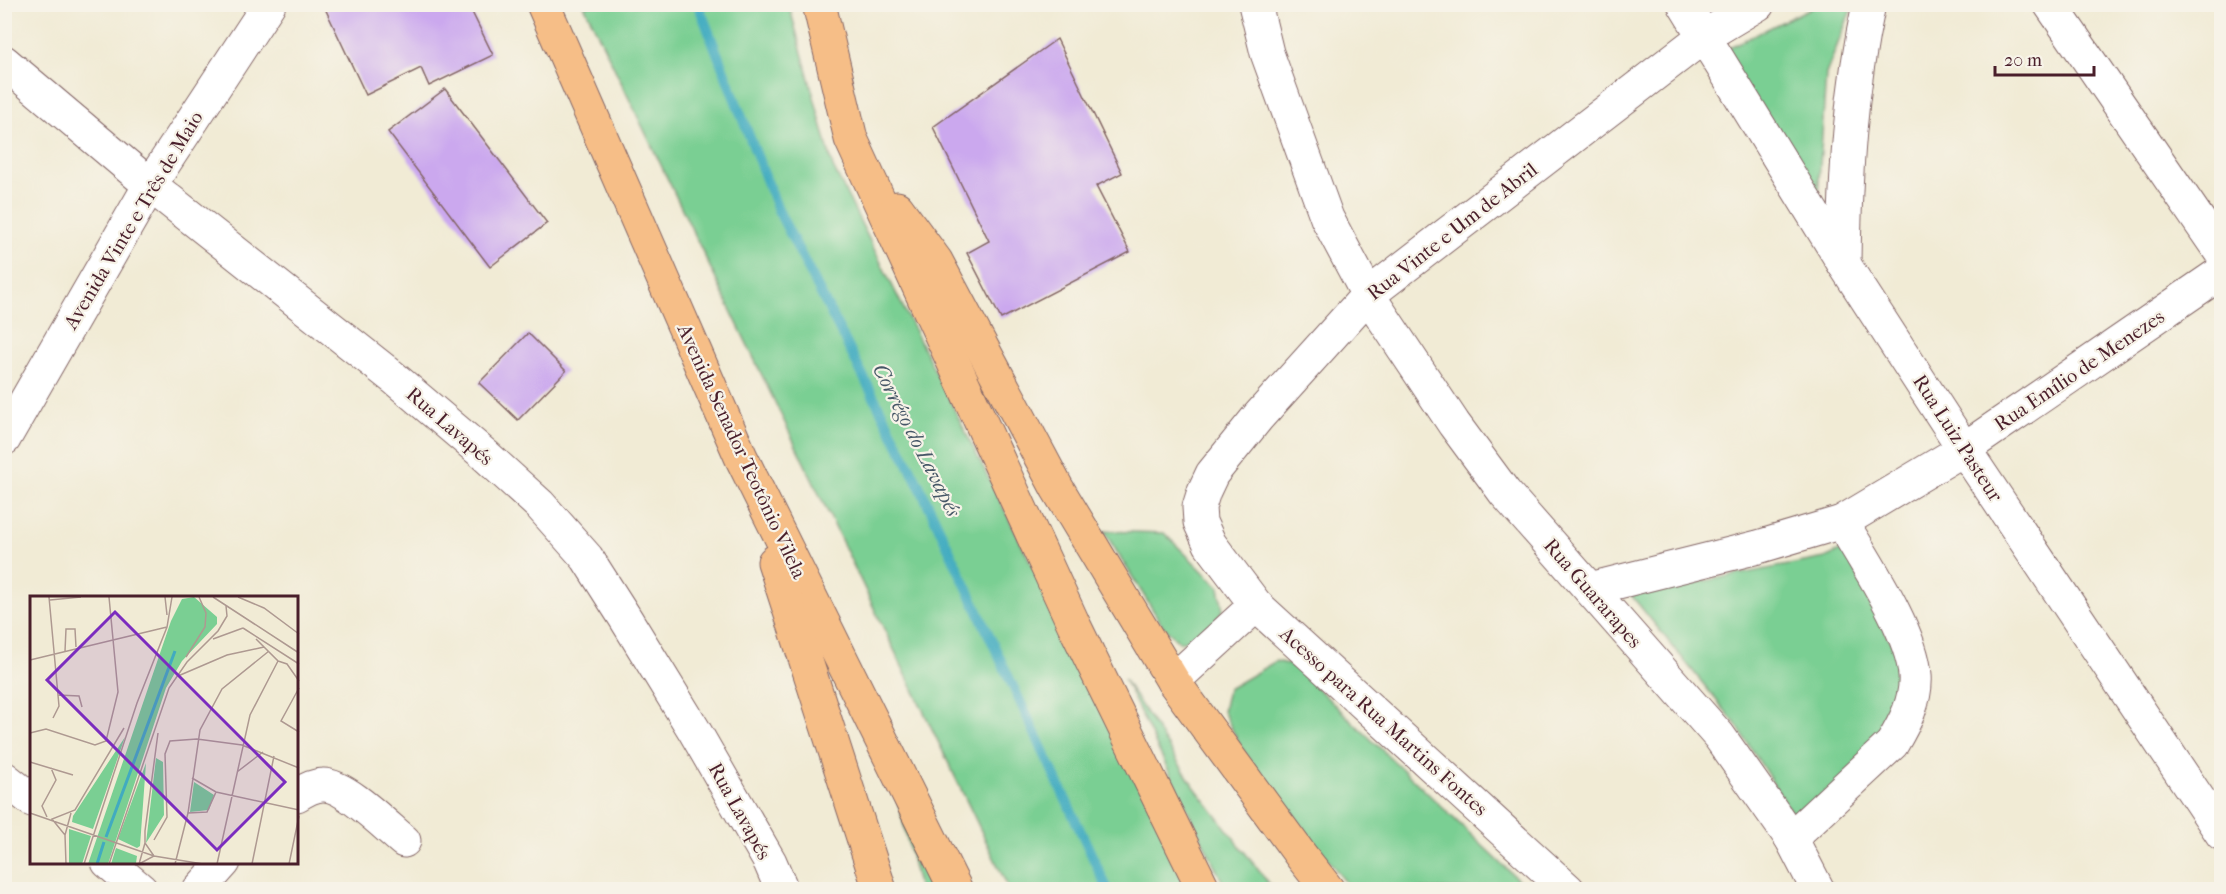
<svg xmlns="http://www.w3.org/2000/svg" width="2226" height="894" font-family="'IM FELL French Canon',serif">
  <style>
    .green { fill: #7acf93; stroke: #62775f; stroke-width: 1.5 }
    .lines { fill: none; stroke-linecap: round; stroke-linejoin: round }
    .stream { stroke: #41abc0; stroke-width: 10 }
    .building { fill: #cba8ee }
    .minor-casing { stroke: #846666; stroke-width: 35 }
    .trunk-casing { stroke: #846666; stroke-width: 35 }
    .minor { stroke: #fff; stroke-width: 33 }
    .trunk { stroke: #f6be87; stroke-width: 33 }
    .labels { text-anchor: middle; stroke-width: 4.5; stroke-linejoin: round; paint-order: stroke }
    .street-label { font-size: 20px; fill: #4a1f2b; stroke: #f7f3e8 }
    .water-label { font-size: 21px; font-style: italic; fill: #465767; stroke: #f7f3e8 }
    .inset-river { fill: none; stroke: #41abc0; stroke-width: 3 }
    .inset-road { fill: none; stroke: #ae9991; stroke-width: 1.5 }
    .view { fill: #7b2cbf; fill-opacity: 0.15; stroke: #7b2cbf; stroke-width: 3 }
    .inset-edge { fill: none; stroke: #4a1f2b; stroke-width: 3 }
  </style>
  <rect width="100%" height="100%" fill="#f7f3e8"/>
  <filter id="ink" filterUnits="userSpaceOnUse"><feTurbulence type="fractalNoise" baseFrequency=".0167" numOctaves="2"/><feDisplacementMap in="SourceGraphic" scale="12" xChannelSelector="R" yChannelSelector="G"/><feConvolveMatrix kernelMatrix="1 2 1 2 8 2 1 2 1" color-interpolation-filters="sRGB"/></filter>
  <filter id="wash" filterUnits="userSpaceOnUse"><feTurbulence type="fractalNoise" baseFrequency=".008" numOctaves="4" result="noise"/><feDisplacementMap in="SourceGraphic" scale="24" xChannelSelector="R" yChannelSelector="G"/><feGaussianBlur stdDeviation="1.35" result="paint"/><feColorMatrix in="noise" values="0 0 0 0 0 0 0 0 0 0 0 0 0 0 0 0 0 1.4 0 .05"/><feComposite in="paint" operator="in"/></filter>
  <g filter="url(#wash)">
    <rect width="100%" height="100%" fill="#f1ebd5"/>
    <g class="green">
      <polygon points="584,5 789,5 833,167 1194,889 1009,889"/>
      <polygon points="1817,5 1853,5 1826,74 1818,197 1721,51"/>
      <polygon points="1104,531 1164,533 1219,587 1223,610 1204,635 1180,642 1164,628"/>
      <polygon points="1844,549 1910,680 1891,735 1798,823 1735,723 1631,595 1825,558"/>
      <polygon points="1276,661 1294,666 1528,889 1351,889 1242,749 1223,711 1228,689"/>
      <polygon points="1124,679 1193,785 1273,889 1226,889"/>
      <polygon points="887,755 951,889 919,889"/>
    </g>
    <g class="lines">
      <polyline class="stream" points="698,4 778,210 919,485 1108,890"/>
    </g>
    <g id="blocks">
      <g class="building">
        <polygon points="323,4 468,4 493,55 429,86 421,68 366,95"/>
        <polygon points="1057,39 1122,173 1096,186 1130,252 1001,319 967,253 989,241 933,127"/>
        <polygon points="445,89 547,223 490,267 388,132"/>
        <polygon points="528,333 566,371 518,420 479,383"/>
      </g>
    </g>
  </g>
  <g filter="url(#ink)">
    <use href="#blocks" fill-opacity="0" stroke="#846666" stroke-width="1.5"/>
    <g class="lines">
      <defs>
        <g id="minor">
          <polyline points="1255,4 1267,53 1327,218 1368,295 1454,424 1505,493 1719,736 1791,838 1818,890"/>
          <polyline points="1684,4 1844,264 1964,449 2222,834"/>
          <polyline points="2050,4 2222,254"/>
          <polyline points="4,62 150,185 394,378 485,455 540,505 587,558 624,616 694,730 770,862 782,890"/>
          <path d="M1844,264c1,-88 6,-174 25,-260"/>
          <polyline points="4,439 150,185 269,4"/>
          <polyline points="1590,589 1758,547 1842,522 1964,449 2222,272"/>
          <polyline points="1173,681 1256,605"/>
          <polyline points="4,778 32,800"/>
          <path d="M297,795c8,-5 17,-10 26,-10 21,-1 64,42 81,56"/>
          <path d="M1791,838l101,-94c12,-20 25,-44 23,-69 -3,-44 -51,-115 -73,-153"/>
          <polyline points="108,862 141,890"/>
          <polyline points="199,890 224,862"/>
          <polyline points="1568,890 1256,605 1210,544 1200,522 1199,507 1204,491 1212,474 1258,417 1368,295 1703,37 1758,4"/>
        </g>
        <g id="trunk">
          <polyline points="543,4 741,457 956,890"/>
          <polyline points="819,4 851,139 1074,625 1204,890"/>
          <polyline points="897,208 936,261 1057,488 1173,681 1302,857 1328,890"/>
          <polyline points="774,562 880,890"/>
        </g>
      </defs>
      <use href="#minor" class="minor-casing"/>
      <use href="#trunk" class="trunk-casing"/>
      <use href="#minor" class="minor"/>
      <use href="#trunk" class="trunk"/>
    </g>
  </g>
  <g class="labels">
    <g class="street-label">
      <text transform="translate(133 220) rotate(-59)" y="7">Avenida Vinte e Três de Maio</text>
      <text transform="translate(1452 231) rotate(-38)" y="7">Rua Vinte e Um de Abril</text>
      <text transform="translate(2079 370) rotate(-34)" y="7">Rua Emílio de Menezes</text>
      <text transform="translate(450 426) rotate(41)" y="7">Rua Lavapés</text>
      <text transform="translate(1958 438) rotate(57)" y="7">Rua Luiz Pasteur</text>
      <text transform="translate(742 451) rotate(65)" y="7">Avenida Senador Teotônio Vilela</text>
      <text transform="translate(1593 593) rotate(49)" y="7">Rua Guararapes</text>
      <text transform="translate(1384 721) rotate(42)" y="7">Acesso para Rua Martins Fontes</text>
      <text transform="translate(740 811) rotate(61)" y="7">Rua Lavapés</text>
    </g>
    <g class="water-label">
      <text transform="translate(917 440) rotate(63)" y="7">Corrégo do Lavapés</text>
    </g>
  </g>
  <g transform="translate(30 596)">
    <rect width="268" height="268" fill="#f1ebd5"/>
    <path d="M164,1l23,20v7l-35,37 -16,27 -58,176h-20l83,-243 11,-22zM95,141l-32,92 -21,-7 1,-6zM126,162l7,4 1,53 -18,28zM116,167l-6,83 -3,2 -19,-9zM164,186l20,13 -5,15 -19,2zM39,233l22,7 -9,28h-13zM86,252l21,8 -1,7 -25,1z" fill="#7acf93"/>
    <path class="inset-river" d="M76,241l69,-186M67,268l7,-22"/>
    <path class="inset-road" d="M19,1l10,109 -6,12M135,1l2,18M183,1l86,56M208,1l26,11 35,26M20,4l31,-3M213,32l56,36M183,43l30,-11M35,55l1,-22h9l1,18M156,61l19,-30 1,-14 -7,-16M0,64l137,-33M248,65l9,3 12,17M148,80l49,-21 37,-8M269,92l-18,33 18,11M28,99l21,1 3,11M0,137l16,-4 49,16 11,-4 12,-49 -9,-95M0,166l43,13M207,176l26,-20M162,182l24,14 83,18M0,217l124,43 49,8M158,217l19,-1 9,-20M17,221l-5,-11 14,-26 -5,-12M35,239l-13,-16 23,-9 49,-82M124,244l13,-23 -2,-63 5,-13 27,-2 45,6 57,23M36,268l-1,-29 6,-22M54,268l53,-161 30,-76 5,-30M79,268l60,-176 18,-26 31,-31 9,-15 -1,-10M109,268l15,-8 -9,-13v-12l13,-98M109,268l6,-21M145,268l13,-51 12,-83 22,-41 47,-38M187,268l33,-149 28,-54 -22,-22M222,268l22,-108M259,268l10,-48"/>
    <path class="view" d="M85,16l170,170 -68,68 -170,-170z"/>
    <rect width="268" height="268" class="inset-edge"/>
  </g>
  <rect width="2226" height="894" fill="none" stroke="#f7f3e8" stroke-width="24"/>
  <path d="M1995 66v9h99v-9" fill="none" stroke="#4a1f2b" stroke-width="3"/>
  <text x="2004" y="66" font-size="18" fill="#4a1f2b" stroke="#f7f3e8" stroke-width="4.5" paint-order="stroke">20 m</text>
</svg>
